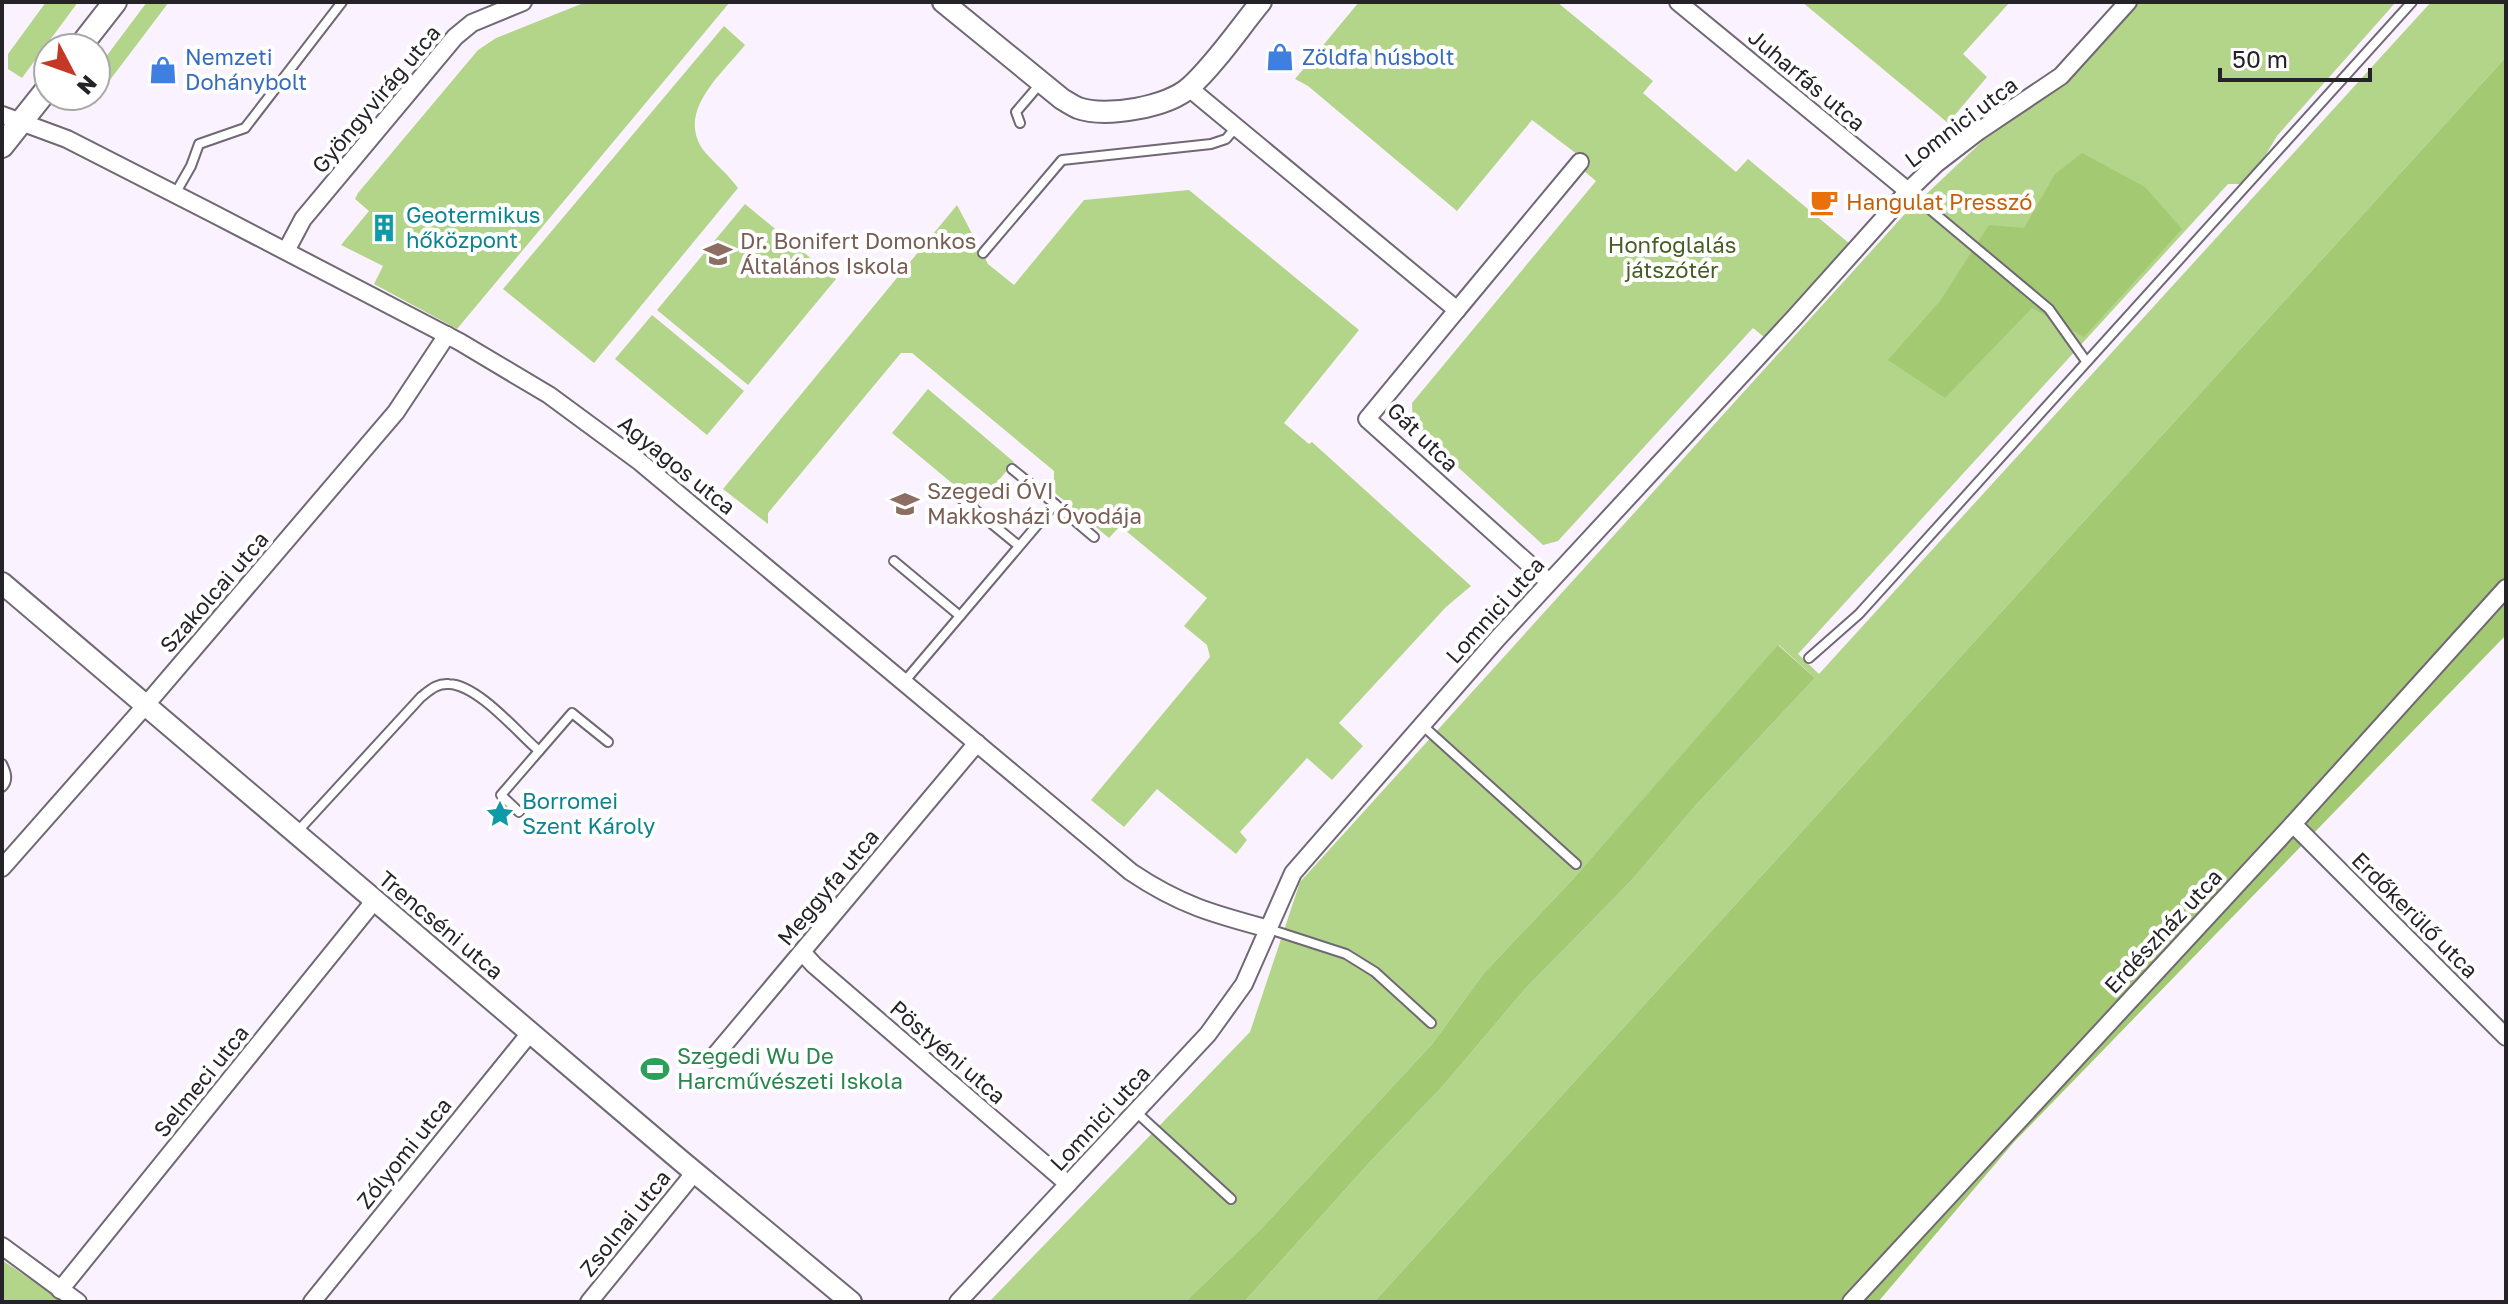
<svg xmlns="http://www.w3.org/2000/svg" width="2508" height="1304" font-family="'Golos Text',sans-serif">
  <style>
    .green { fill: #b3d589 }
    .forest { fill: #a3c972 }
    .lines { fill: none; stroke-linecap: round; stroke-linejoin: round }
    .service-casing { stroke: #706874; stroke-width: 12 }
    .minor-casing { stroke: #706874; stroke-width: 20 }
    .tertiary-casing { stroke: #706874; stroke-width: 24 }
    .secondary-casing { stroke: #706874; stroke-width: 26 }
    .service { stroke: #fff; stroke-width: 8 }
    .minor { stroke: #fff; stroke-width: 16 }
    .tertiary { stroke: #fff; stroke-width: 20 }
    .secondary { stroke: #fff; stroke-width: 22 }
    .labels { text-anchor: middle; stroke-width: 8; stroke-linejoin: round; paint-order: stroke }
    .shop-label { font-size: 22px; fill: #366cbe; stroke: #fff; text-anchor: start }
    .street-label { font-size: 22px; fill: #262328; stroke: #fff }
    .food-label { font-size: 22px; fill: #c56008; stroke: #fff; text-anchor: start }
    .culture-label { font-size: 22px; fill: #0d838f; stroke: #fff; text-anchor: start }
    .education-label { font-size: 22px; fill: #785e54; stroke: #fff; text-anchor: start }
    .park-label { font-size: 22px; fill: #455e21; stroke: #fff }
    .leisure-label { font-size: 22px; fill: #27864d; stroke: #fff; text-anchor: start }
  </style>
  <rect width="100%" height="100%" fill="#fbf2ff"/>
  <g class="green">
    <polygon points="46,2 78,2 22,78 8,69 8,54"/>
    <polygon points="147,2 169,2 94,101 80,102 78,96 96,96 96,70"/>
    <polygon points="586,2 730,2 457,329 374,284 383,266 341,245 369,211 355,199 358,193 478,50 496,38"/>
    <polygon points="1359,2 1557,2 1653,81 1643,93 1736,172 1748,159 1850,244 1764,337 1753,328 1558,541 1543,545 1413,426 1412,403 1596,181 1584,171 1590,164 1532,120 1457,211 1308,86 1295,79"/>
    <polygon points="1802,2 2010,2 1963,54 1987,77 1948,123"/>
    <polygon points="2130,2 2396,2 2277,136 2259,166 2243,184 2228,184 1798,654 1819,674 2431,2 2506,2 2506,57 1374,1302 1244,1302 1369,1163 1442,1087 1525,989 1631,881 1696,805 1815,678 1779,645 1572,880 1484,973 1432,1044 1261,1229 1185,1302 989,1302 1250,1032 1300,882 1903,216"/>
    <path d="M724,26l21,19c-23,29 -70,67 -41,106 11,13 24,23 34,37l-144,175 -91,-74z"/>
    <polygon points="1189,190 1359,330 1284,423 1309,444 1312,442 1471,586 1446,607 1339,723 1363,746 1332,780 1307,758 1240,832 1247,840 1236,854 1157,789 1124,827 1091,800 1210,657 1207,645 1184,626 1207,598 1120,526 1109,538 1049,488 1054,482 1054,471 912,353 901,353 768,513 768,524 723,489 957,205 988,264 1014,285 1084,200"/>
    <polygon points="745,204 836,279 748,385 657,310"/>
    <polygon points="652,315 744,391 707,435 615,359"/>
    <polygon points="928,389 1014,462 978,505 892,433"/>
    <polygon points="2,1260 64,1302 2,1302"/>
  </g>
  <g class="forest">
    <polygon points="2506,57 2506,635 2014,1142 1878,1302 1374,1302"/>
    <polygon points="2082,153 2145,187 2182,229 2084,337 2032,308 1945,398 1888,360 1940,301 1989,225 2024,228 2055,174"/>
    <polygon points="1778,645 1815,678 1696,805 1631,881 1525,989 1442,1087 1369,1163 1244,1302 1185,1302 1261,1229 1432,1044 1484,973 1572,880"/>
  </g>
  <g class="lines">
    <defs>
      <g id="service">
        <polyline points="1020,123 1016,112 1040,84"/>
        <polyline points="1908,191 2049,309 2086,361"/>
        <polyline points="175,194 191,166 199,144 245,128 342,2"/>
        <polyline points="983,253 1062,160 1211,144 1226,139 1236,127"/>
        <polyline points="1012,469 1055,504"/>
        <polyline points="952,491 1019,546"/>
        <polyline points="894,561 960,616"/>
        <polyline points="1809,658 1859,614 2412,2"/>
        <polyline points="904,682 1055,504 1094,537"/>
        <polyline points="1422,725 1576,864"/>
        <polyline points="539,751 572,713 608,742"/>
        <path d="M2,764c4,8 7,16 0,23"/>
        <path d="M297,832l124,-135c9,-7 16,-14 28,-13 29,1 68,48 90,67l-38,44 18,17"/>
        <polyline points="1269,929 1346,954 1375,972 1431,1023"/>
        <polyline points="1136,1112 1231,1199"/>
      </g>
      <g id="minor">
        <polyline points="1678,2 1908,191"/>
        <polyline points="1189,88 1457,310 1367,419 1549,582"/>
        <path d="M2,115l65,24 147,75 246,128 89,53 91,67 491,410c49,33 82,42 138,57"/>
        <polyline points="286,251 303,219 455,37 472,23 523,2"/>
        <polyline points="1457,310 1580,162"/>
        <polyline points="2293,824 2506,1037"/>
        <polyline points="2,868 145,706 396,412 447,335"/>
        <polyline points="802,952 814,965 1068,1184"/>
        <polyline points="712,1059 977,743"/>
        <polyline points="2,1246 78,1302"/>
        <polyline points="60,1290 375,900"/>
        <polyline points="312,1302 530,1033"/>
        <polyline points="589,1302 695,1172"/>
        <polyline points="958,1302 1208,1034 1244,984 1293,873 1498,638 1795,317 1908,191 1936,164 1979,131 2061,76 2128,2"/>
        <polyline points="1851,1302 2293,824 2506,588"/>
      </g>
      <g id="tertiary">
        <path d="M943,2l119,97c5,3 11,7 16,9 28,10 90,-1 112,-21 26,-24 48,-57 71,-85"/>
        <polyline points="2,583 680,1160 851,1302"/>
      </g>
      <g id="secondary">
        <polyline points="79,48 115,2"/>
        <polyline points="2,146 48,88"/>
      </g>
    </defs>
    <use href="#service" class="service-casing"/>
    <use href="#minor" class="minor-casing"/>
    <use href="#tertiary" class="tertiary-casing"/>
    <use href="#secondary" class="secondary-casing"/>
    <use href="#service" class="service"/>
    <use href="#minor" class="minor"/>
    <use href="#tertiary" class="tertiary"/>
    <use href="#secondary" class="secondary"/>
  </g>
  <defs>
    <symbol id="shop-bare" viewBox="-9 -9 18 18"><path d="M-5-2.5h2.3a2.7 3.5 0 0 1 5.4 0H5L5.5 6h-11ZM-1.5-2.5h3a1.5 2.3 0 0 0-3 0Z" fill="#3f7fe0" stroke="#fff" stroke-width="2.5" paint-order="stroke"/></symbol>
    <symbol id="cafe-bare" viewBox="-9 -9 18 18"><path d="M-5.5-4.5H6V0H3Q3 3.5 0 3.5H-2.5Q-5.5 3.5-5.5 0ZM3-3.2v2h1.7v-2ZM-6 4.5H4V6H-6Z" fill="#e8710a" stroke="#fff" stroke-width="2.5" paint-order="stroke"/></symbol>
    <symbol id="building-bare" viewBox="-9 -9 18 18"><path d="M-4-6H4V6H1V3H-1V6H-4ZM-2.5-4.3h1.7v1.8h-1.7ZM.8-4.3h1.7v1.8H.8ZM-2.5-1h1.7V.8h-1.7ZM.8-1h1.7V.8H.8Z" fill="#0f9aa8" stroke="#fff" stroke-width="2.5" paint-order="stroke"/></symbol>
    <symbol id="school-bare" viewBox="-9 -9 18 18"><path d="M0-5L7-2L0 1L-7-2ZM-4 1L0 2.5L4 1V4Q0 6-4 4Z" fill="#8d6e63" stroke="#fff" stroke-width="2.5" paint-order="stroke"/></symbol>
    <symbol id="sight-bare" viewBox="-9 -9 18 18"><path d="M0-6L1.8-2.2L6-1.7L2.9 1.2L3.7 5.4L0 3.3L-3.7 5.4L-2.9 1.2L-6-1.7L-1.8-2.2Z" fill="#0f9aa8" stroke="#fff" stroke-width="2.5" paint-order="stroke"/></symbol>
    <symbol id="stadium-bare" viewBox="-9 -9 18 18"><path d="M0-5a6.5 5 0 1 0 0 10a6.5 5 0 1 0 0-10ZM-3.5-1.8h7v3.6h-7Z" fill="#2e9e5b" stroke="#fff" stroke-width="2.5" paint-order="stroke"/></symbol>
  </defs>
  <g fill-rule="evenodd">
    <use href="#shop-bare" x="1260" y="37" width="40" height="40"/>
    <use href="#shop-bare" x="143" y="50" width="40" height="40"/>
    <use href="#cafe-bare" x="1804" y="182" width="40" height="40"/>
    <use href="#building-bare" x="364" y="208" width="40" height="40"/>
    <use href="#school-bare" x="698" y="234" width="40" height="40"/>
    <use href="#school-bare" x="885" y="484" width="40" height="40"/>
    <use href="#sight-bare" x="480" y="794" width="40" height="40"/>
    <use href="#stadium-bare" x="635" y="1049" width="40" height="40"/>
  </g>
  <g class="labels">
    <g class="shop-label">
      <text x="185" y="65">Nemzeti<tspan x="185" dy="25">Dohánybolt</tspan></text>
      <text x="1302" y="65">Zöldfa húsbolt</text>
    </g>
    <g class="street-label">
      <text transform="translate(1807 80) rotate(40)" y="8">Juharfás utca</text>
      <text transform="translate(376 99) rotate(-50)" y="8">Gyöngyvirág utca</text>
      <text transform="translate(1961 122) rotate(-37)" y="8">Lomnici utca</text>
      <text transform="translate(1423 437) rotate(44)" y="8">Gát utca</text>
      <text transform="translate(677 465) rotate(39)" y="8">Agyagos utca</text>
      <text transform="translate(214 592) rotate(-49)" y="8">Szakolcai utca</text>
      <text transform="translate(1495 610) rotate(-48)" y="8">Lomnici utca</text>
      <text transform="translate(828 887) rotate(-50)" y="8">Meggyfa utca</text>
      <text transform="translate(2415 915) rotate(45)" y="8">Erdőkerülő utca</text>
      <text transform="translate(441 925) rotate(40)" y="8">Trencséni utca</text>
      <text transform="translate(2163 931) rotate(-47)" y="8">Erdészház utca</text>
      <text transform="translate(948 1052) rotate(41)" y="8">Pöstyéni utca</text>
      <text transform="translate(201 1081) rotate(-51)" y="8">Selmeci utca</text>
      <text transform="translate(1100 1118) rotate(-47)" y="8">Lomnici utca</text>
      <text transform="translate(404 1153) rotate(-51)" y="8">Zólyomi utca</text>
      <text transform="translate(625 1223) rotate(-51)" y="8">Zsolnai utca</text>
    </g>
    <g class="food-label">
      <text x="1846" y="210">Hangulat Presszó</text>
    </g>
    <g class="culture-label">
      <text x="406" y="223">Geotermikus<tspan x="406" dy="25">hőközpont</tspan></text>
      <text x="522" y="809">Borromei<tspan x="522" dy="25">Szent Károly</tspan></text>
    </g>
    <g class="education-label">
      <text x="740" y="249">Dr. Bonifert Domonkos<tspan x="740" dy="25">Általános Iskola</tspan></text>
      <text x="927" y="499">Szegedi ÓVI<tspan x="927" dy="25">Makkosházi Óvodája</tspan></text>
    </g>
    <g class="park-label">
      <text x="1672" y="253">Honfoglalás<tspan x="1672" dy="25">játszótér</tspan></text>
    </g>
    <g class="leisure-label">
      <text x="677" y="1064">Szegedi Wu De<tspan x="677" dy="25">Harcművészeti Iskola</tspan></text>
    </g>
  </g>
  <rect width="2508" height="1304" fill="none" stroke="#262328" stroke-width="8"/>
  <g transform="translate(72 72) rotate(131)"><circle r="38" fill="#ffffff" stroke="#a8a7a9" stroke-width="2"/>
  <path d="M0-6L14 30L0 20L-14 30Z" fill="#c43825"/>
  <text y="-12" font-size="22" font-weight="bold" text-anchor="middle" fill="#262328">N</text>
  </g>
  <path d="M2220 68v12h150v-12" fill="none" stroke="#262328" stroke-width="4"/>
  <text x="2232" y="68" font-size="24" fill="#262328" stroke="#ffffff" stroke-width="6" paint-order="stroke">50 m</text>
</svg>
